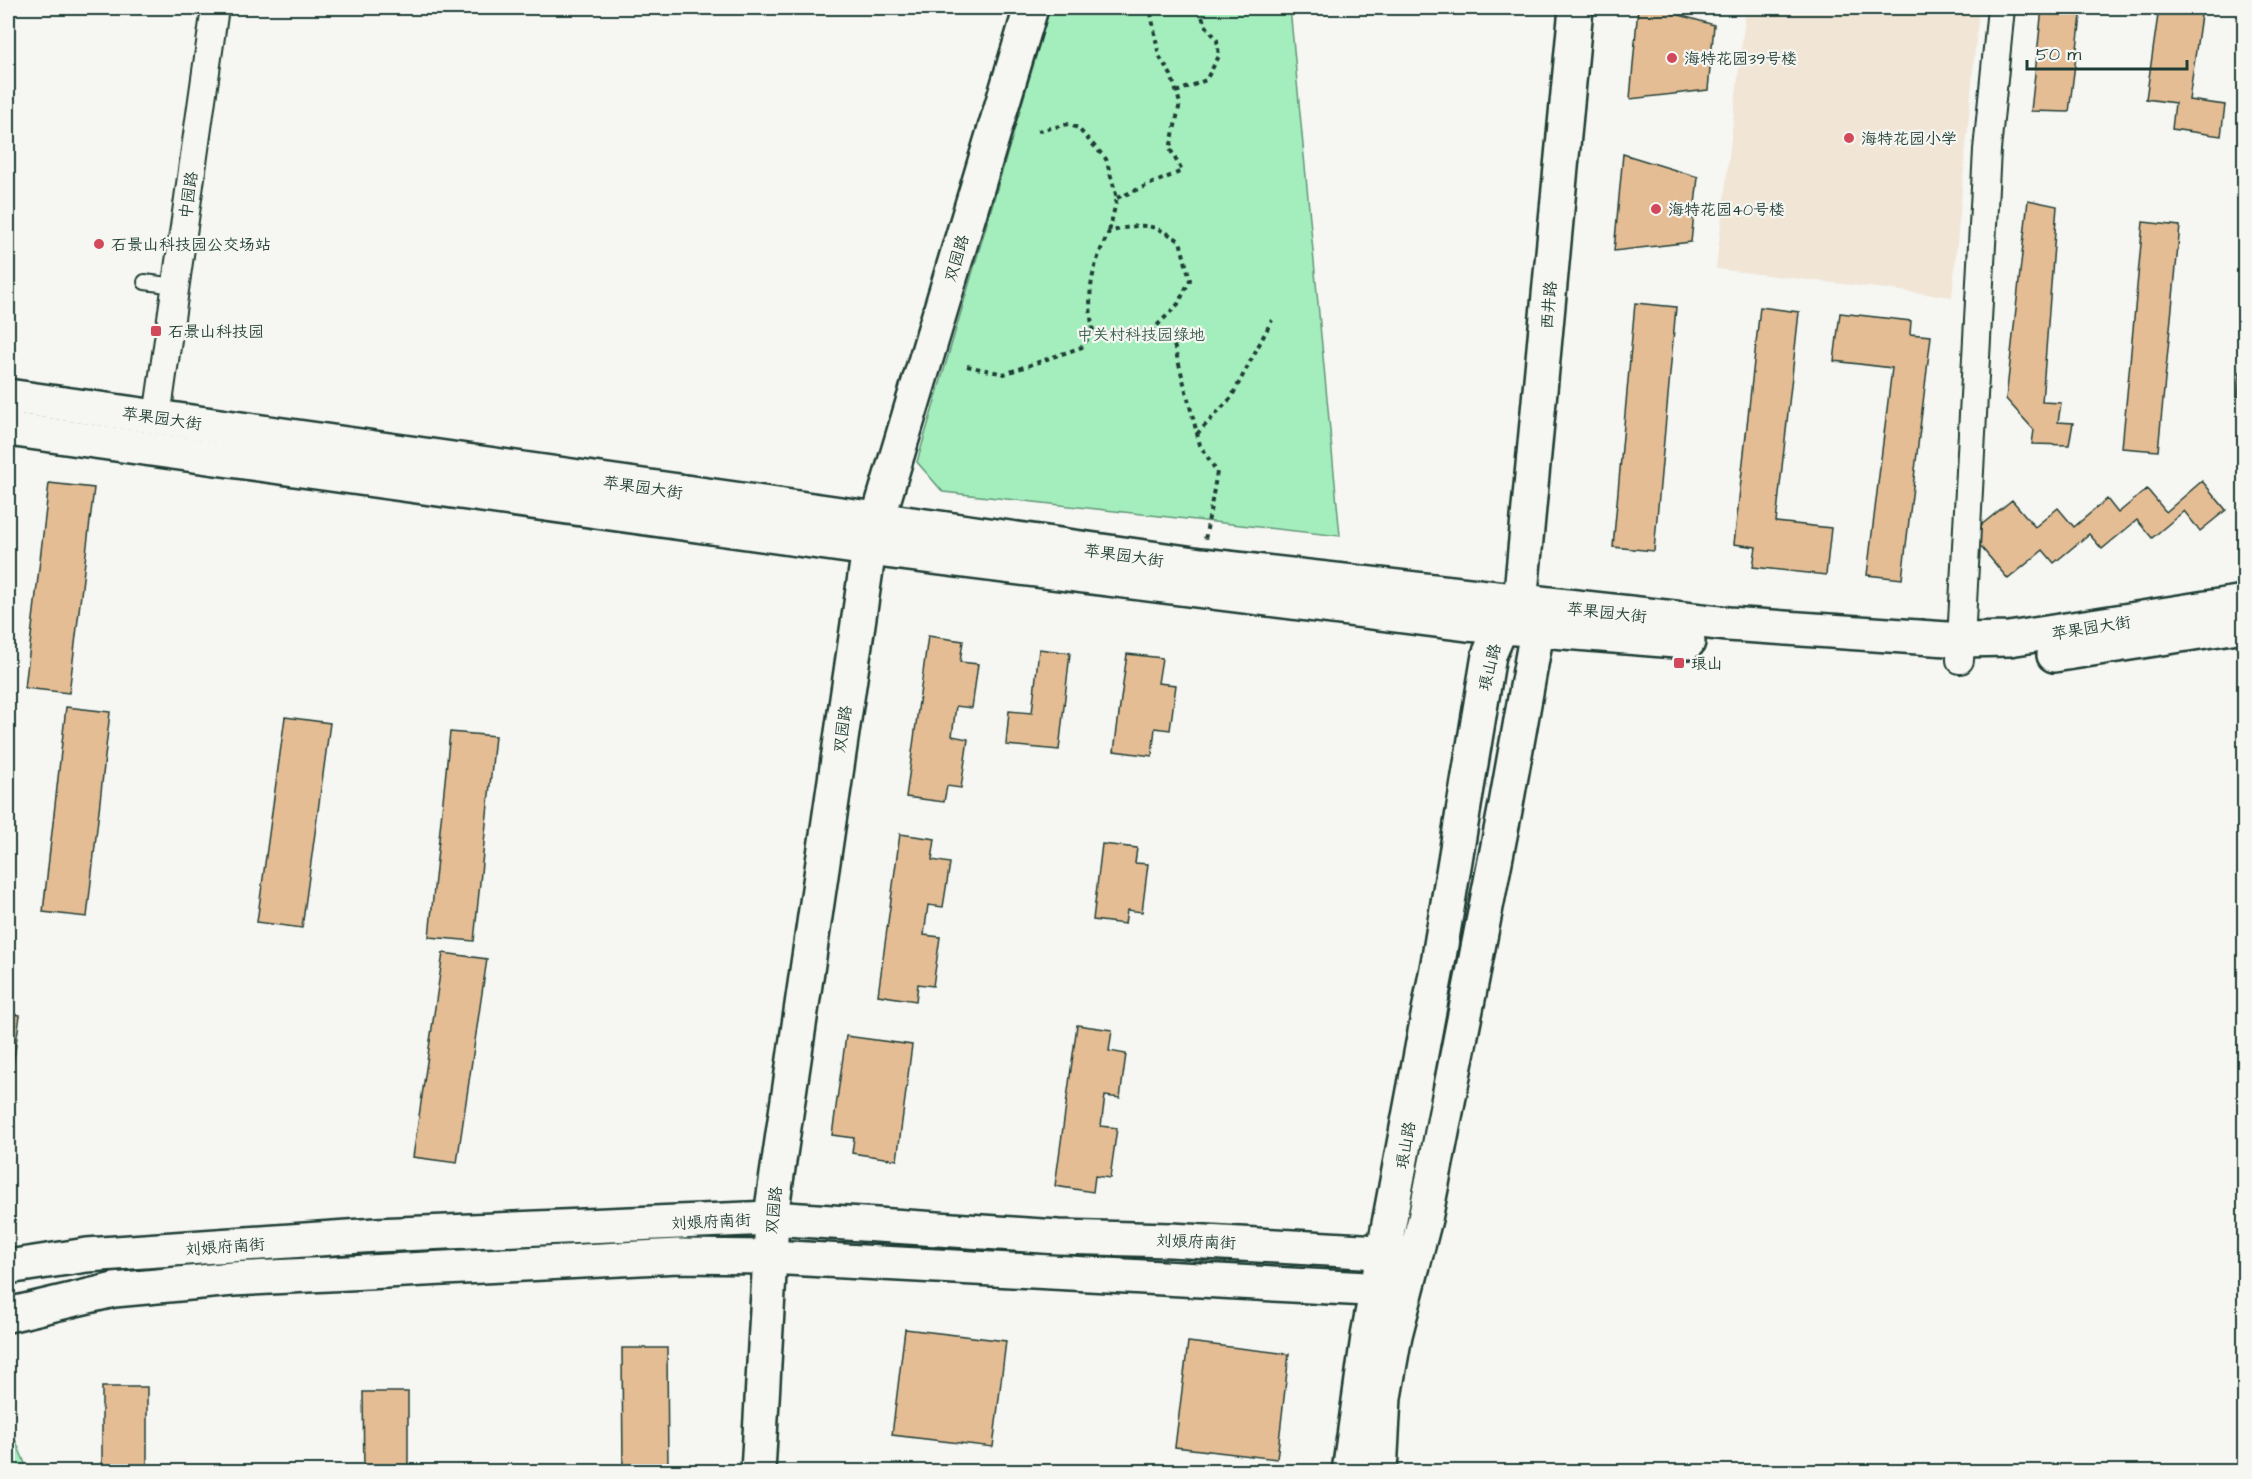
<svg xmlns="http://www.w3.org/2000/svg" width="2252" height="1479" font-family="'Architects Daughter','LXGW WenKai TC',sans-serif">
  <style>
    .built { fill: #f1e5d6 }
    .green { fill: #a4eebd; stroke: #629678; stroke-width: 1.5 }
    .building { fill: #e4bd95; stroke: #1f3d34; stroke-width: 1.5 }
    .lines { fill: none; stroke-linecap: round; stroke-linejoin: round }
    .lane-casing { stroke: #1f3d34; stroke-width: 18 }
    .street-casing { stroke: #1f3d34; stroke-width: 30 }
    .secondary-casing { stroke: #1f3d34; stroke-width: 38 }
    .path { stroke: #1f3d34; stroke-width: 4; stroke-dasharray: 4.5 4.5; stroke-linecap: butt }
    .lane { stroke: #f6f6f2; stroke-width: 14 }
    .street { stroke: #f6f6f2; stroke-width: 26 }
    .secondary { stroke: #f6f6f2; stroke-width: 33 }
    .poi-dot { fill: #d1495b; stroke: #f6f6f2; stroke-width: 2 }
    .labels { text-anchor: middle; stroke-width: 4.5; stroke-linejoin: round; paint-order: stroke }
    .poi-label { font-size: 16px; fill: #1f3d34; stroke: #f6f6f2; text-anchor: start }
    .street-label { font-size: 16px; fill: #1f3d34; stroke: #f6f6f2 }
    .park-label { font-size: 16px; fill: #3a604f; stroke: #f6f6f2 }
  </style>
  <rect width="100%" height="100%" fill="#f6f6f2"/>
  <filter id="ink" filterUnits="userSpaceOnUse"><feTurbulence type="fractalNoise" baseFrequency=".0167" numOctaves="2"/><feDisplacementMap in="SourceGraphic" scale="12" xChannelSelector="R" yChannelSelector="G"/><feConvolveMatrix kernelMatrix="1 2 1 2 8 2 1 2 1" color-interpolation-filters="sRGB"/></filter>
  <g filter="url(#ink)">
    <polygon class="built" points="1746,8 1979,8 1952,297 1716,269"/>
    <g class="green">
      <polygon points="1050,8 1290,8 1340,536 943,492 917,462"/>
      <polygon points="8,1422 28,1471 8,1471"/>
    </g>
    <g class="building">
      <polygon points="1638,8 1656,8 1714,25 1708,90 1630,99"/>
      <polygon points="2042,8 2082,8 2069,112 2031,111"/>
      <polygon points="2159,8 2202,8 2189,100 2225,105 2221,136 2172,129 2175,103 2146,99"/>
      <polygon points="1623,154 1698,177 1691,242 1614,251"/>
      <polygon points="2028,200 2057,206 2042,402 2061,403 2058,422 2073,423 2069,445 2032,444 2034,430 2006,399"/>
      <polygon points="2143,222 2180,226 2158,451 2122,448"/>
      <polygon points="1635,303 1676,307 1654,551 1613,547"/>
      <polygon points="1760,307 1799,312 1776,522 1831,528 1826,575 1753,567 1756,547 1734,544"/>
      <polygon points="1840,313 1911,321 1910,334 1931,336 1902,579 1867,575 1892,368 1834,361"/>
      <polygon points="2244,316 2244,397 2238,396"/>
      <polygon points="2202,481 2226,510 2200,531 2184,511 2152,538 2137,520 2102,549 2089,534 2054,563 2043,550 2008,579 1970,534 2012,500 2035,527 2058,508 2074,527 2107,499 2118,513 2147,489 2166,512"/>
      <polygon points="49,483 94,488 69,693 25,688"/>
      <polygon points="928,636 963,641 960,662 978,664 972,708 956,706 952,736 968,739 961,788 947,786 944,802 906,797"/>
      <polygon points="1039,649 1070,653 1059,750 1006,745 1009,711 1032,713"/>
      <polygon points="1127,654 1162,658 1158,683 1176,685 1170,730 1155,728 1152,756 1114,751"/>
      <polygon points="66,707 110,712 87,917 43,912"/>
      <polygon points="285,717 330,723 302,928 257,922"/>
      <polygon points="450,732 495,736 474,941 429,937"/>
      <polygon points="900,834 935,839 932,860 950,863 943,907 928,905 924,935 940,937 933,986 918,984 916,1001 878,995"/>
      <polygon points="1102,844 1137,848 1135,863 1148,864 1142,912 1127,910 1125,924 1093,920"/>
      <polygon points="443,953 487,959 457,1163 413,1157"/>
      <polygon points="8,1014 20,1015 8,1102"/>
      <polygon points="1077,1025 1112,1030 1109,1051 1126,1054 1120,1098 1105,1096 1101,1126 1117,1128 1110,1178 1095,1176 1093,1192 1055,1186"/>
      <polygon points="846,1036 912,1045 897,1160 852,1153 854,1138 832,1135"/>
      <polygon points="905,1329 1006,1341 993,1447 892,1435"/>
      <polygon points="1188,1342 1289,1354 1277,1459 1175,1447"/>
      <polygon points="622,1348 667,1348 668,1472 623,1472"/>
      <rect x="102" y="1387" width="45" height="85"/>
      <polygon points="363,1392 408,1392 408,1472 364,1472"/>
    </g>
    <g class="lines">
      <defs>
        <polyline id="lane" points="145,282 175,286"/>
        <g id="street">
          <polyline points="157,417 215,8"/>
          <polyline points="1960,660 1987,150 2001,8"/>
        </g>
        <g id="secondary">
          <polyline points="8,396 1201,565 1728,624 1962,640 2009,639 2244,602"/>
          <polyline points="8,429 869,549 1467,624 1688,642"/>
          <polyline points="1520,603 1576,8"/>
          <polyline points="2054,655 2244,625"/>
          <polyline points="8,1267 87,1255 376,1235 771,1218 1058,1237 1171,1240 1414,1254"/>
          <polyline points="8,1315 114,1290 233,1279 678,1256 769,1257 1405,1291"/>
          <polyline points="758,1472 773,1202 869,549 1031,8"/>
          <polyline points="1349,1472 1369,1330 1438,963 1489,655 1501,627 1514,611"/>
          <polyline points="1380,1472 1384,1397 1395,1335 1425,1219 1505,810 1537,631 1526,613"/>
        </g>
      </defs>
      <use href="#lane" class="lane-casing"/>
      <use href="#street" class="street-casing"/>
      <use href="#secondary" class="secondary-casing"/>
      <g class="path">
        <polyline points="1176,92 1206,80 1219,56 1217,40 1204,23 1200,8"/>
        <polyline points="1038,131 1068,124 1078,128 1106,159 1117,198 1109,232"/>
        <polyline points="1117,198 1182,171 1170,149 1180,103 1171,75 1159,56 1150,8"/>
        <path d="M1093,331c-7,-38 -1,-65 16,-99 33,-9 41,-10 71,9l10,39 -12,24 -32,33"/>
        <polyline points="967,366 1004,374 1082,347 1093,331 1173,341 1200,445 1217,472 1205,540"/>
        <polyline points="1197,434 1231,398 1272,320"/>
      </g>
      <use href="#lane" class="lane"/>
      <use href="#street" class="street"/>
      <use href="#secondary" class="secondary"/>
    </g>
  </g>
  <g class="poi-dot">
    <circle cx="1672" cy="58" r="6"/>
    <circle cx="1849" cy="138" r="6"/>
    <circle cx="1656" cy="209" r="6"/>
    <circle cx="99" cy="244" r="6"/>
    <rect x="150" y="325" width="12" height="12" rx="3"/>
    <rect x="1673" y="657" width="12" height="12" rx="3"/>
  </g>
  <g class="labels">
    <g class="poi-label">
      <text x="1684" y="64">海特花园39号楼</text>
      <text x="1861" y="144">海特花园小学</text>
      <text x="1668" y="215">海特花园40号楼</text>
      <text x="111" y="250">石景山科技园公交场站</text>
      <text x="168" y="337">石景山科技园</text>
      <text x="1691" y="669">琅山</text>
    </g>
    <g class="street-label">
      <text transform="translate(188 195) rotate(-82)" y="6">中园路</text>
      <text transform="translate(956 258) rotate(-73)" y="6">双园路</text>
      <text transform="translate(1548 305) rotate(-85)" y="6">西井路</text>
      <text transform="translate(162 418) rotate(8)" y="6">苹果园大街</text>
      <text transform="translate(643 487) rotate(8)" y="6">苹果园大街</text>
      <text transform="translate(1124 555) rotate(8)" y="6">苹果园大街</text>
      <text transform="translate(1607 612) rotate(6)" y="6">苹果园大街</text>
      <text transform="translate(2091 627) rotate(-9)" y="6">苹果园大街</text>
      <text transform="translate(1489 667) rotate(-76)" y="6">琅山路</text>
      <text transform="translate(842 729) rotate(-82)" y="6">双园路</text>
      <text transform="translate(1405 1145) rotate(-80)" y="6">琅山路</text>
      <text transform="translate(773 1210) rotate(-84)" y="6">双园路</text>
      <text transform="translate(711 1221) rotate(-3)" y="6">刘娘府南街</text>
      <text transform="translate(1196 1241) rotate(2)" y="6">刘娘府南街</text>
      <text transform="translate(225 1246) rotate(-4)" y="6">刘娘府南街</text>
    </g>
    <g class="park-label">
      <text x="1141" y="340">中关村科技园绿地</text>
    </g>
  </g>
  <rect width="2252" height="1479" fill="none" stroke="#f6f6f2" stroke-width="30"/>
  <rect x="15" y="15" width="2222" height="1449" fill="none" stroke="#1f3d34" stroke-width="2" filter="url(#ink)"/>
  <path d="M2027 60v9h160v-9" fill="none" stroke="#1f3d34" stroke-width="3"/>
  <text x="2036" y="60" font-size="18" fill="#1f3d34" stroke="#f6f6f2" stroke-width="4.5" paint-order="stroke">50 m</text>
</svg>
